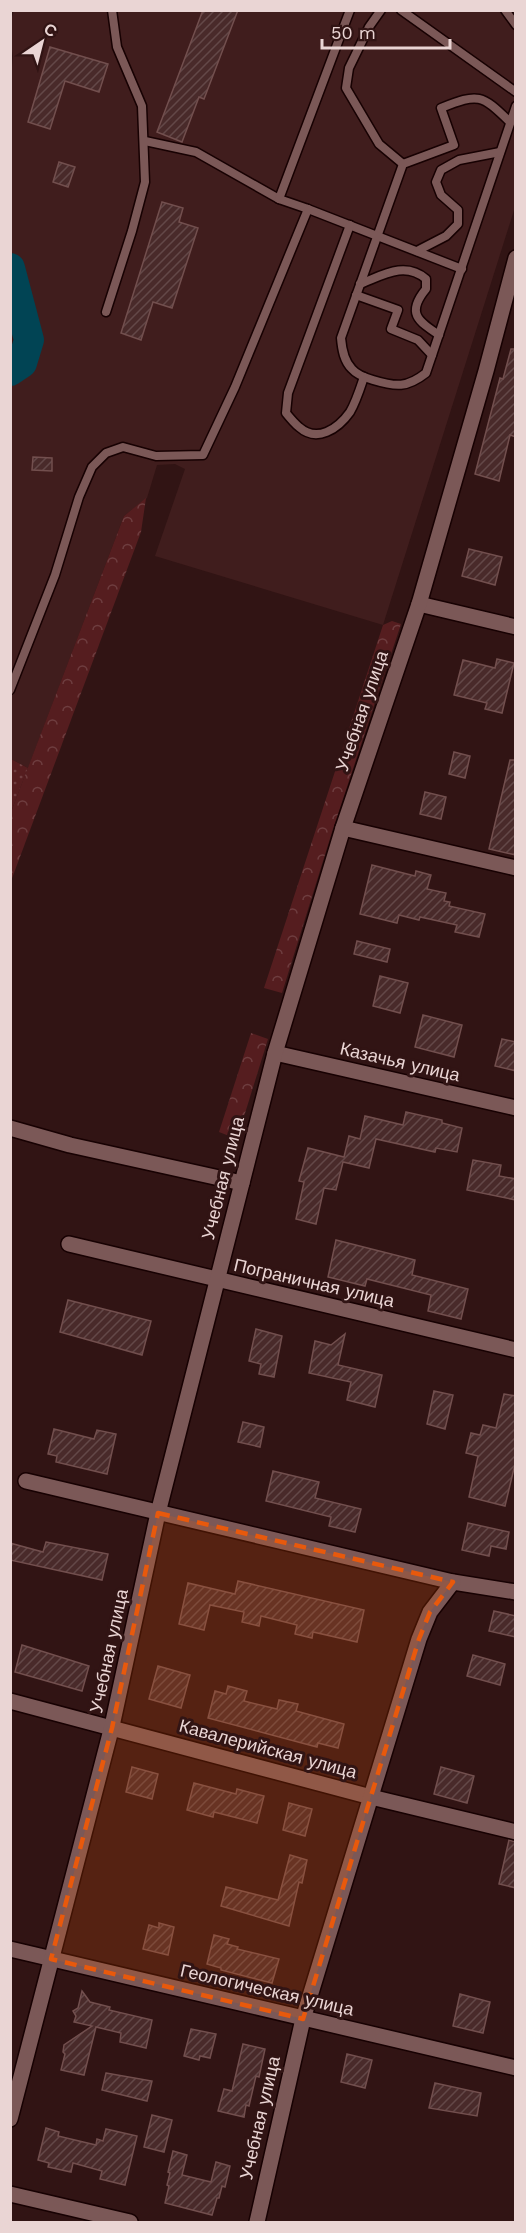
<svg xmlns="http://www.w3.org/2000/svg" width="526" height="2233" font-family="'Work Sans',sans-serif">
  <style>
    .built { fill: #401d1d }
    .grass { fill: url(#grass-dots) }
    .forest { fill: url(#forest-crowns) }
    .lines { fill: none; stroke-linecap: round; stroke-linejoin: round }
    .river { stroke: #014454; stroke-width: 30 }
    .building { fill: url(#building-hatch); stroke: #724f4e; stroke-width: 1.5 }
    .service-casing { stroke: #170102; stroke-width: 11 }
    .minor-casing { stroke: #170102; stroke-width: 18 }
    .tertiary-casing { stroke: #170102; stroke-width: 18 }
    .service { stroke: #7b5857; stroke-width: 8 }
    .minor { stroke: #7b5857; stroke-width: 15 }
    .tertiary { stroke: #7b5857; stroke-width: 15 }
    .marked { fill: #e8590c; fill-opacity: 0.2; stroke: #e8590c; stroke-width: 4.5; stroke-dasharray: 12 8; stroke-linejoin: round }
    .labels { text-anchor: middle; stroke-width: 6; stroke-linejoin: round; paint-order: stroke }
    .street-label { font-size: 18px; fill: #ead5d4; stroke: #311414 }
  </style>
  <defs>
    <pattern id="grass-dots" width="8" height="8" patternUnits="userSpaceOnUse" patternTransform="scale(1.5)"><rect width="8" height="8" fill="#551d1f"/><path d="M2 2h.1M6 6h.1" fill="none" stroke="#6e3d3f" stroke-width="1.8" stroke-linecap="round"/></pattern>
    <pattern id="forest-crowns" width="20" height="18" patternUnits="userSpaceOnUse" patternTransform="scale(1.5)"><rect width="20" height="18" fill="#551d1f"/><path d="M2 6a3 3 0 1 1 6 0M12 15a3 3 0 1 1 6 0" fill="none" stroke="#6e3d3f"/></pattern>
    <pattern id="building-hatch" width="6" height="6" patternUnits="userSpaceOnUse" patternTransform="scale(1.5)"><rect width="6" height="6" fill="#492a2a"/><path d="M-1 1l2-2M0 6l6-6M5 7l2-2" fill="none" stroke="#634848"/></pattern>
  </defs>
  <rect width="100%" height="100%" fill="#311414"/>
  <polygon class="built" points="14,11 515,11 515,207 383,625 155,556 185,469 175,464 157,465 147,498 124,516 28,768 11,759 10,377 24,367 34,341 11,248 10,88 13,56 11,44 10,23"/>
  <polygon class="grass" points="11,759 28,768 11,812"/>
  <g class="forest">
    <polygon points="146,498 141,532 11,881 11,812 124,516"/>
    <polygon points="392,621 401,624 332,832 282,993 264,988 383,625"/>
    <polygon points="251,1033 268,1039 237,1139 219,1132"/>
  </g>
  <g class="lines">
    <polyline class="river" points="10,268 29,340 22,363 10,371"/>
  </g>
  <g class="building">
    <polygon points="203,10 238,10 204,99 199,97 182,142 157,132"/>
    <polygon points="50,47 108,64 99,92 65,81 50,129 28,122"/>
    <polygon points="59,162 75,167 68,187 53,182"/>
    <polygon points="162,202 183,208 179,222 198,228 172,308 153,302 141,340 121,333"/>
    <polygon points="511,349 516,349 516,437 510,435 499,481 475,474 500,378 503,379"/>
    <polygon points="33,457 52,458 52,471 32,470"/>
    <polygon points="469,549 502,557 495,585 462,576"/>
    <polygon points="497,659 514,663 502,713 485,709 487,703 454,695 463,660 495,668"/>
    <polygon points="454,752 470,756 465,778 449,774"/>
    <polygon points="510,760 516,760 516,855 489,849"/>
    <polygon points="425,792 446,797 441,819 420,814"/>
    <polygon points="372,865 415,876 416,871 431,875 427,889 446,893 444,901 450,902 449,906 485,914 479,937 455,932 457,925 420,917 419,920 399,915 397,923 360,914"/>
    <polygon points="357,941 390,949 387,962 354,954"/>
    <polygon points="380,976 408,983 400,1013 373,1006"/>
    <polygon points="423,1015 462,1025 454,1057 415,1047"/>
    <polygon points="502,1039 516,1042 516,1071 495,1066"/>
    <polygon points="406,1112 442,1120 442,1123 462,1128 457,1152 436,1148 435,1152 376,1139 369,1168 343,1162 336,1190 324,1188 316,1224 296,1219 304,1182 299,1181 308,1148 344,1157 349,1136 360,1139 365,1116 403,1125"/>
    <polygon points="473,1160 501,1165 499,1176 516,1179 516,1200 467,1190"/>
    <polygon points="336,1240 415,1260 412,1275 468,1289 461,1319 428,1311 431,1295 367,1279 365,1286 328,1277"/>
    <polygon points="68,1300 151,1321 142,1355 60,1332"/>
    <polygon points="256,1329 282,1336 274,1377 259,1374 261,1364 249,1361"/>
    <polygon points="345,1334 338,1365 382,1375 375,1407 347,1400 351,1382 309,1373 315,1341 331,1345"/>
    <polygon points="434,1391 453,1395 445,1429 427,1424"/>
    <polygon points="504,1394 516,1396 516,1460 505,1506 469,1497 478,1456 466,1453 471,1433 480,1435 483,1425 496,1428"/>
    <polygon points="243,1422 264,1427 260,1447 238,1442"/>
    <polygon points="54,1429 94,1439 97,1430 116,1434 107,1474 56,1462 57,1456 48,1454"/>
    <polygon points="273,1471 319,1482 315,1498 361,1509 355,1532 329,1526 331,1517 266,1501"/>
    <polygon points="468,1523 509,1532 506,1549 491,1546 489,1556 462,1550"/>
    <polygon points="46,1542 108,1554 102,1580 10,1560 10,1543 43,1552"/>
    <polygon points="238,1581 364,1610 357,1642 313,1632 312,1638 295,1634 297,1625 261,1616 259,1626 242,1622 244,1612 210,1605 204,1630 179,1624 188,1583 235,1594"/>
    <polygon points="494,1611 516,1616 516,1637 489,1631"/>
    <polygon points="22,1645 89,1666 82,1691 15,1672"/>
    <polygon points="473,1655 505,1664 500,1685 467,1676"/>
    <polygon points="158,1666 190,1675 181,1708 149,1699"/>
    <polygon points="228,1686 247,1691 244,1701 277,1709 279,1700 298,1704 296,1711 344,1724 338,1748 318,1743 317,1747 208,1718 215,1691 226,1694"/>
    <polygon points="132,1767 158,1774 152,1799 126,1792"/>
    <polygon points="441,1767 474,1776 467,1803 434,1794"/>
    <polygon points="194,1783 236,1794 237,1789 264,1796 257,1823 214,1812 213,1817 187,1810"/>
    <polygon points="289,1803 312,1809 305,1836 283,1830"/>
    <polygon points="509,1840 516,1842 516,1888 499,1884"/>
    <polygon points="290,1855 307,1860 302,1883 299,1882 289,1926 221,1906 226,1887 278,1900"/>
    <polygon points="159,1923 174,1927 168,1955 143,1949 149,1925 159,1928"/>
    <polygon points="214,1935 229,1939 227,1944 238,1947 237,1949 279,1959 272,1983 221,1970 221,1968 207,1964"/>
    <polygon points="82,1991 90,2002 110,2007 109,2010 152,2020 146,2048 120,2042 121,2033 96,2027 84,2075 61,2070 65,2054 63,2052 64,2045 92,2026 74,2022 76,2016 73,2011 78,2008"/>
    <polygon points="460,1994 490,2002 483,2033 453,2026"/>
    <polygon points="191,2029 216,2034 210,2058 200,2056 199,2060 184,2056"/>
    <polygon points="243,2044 265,2049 259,2077 256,2076 249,2106 246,2105 244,2117 218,2111 224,2089 232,2091"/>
    <polygon points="347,2054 372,2060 365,2088 341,2082"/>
    <polygon points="106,2073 152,2081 147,2101 102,2090"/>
    <polygon points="435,2083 481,2093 477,2116 429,2108"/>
    <polygon points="152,2115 172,2120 164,2152 144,2147"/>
    <polygon points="46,2128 59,2132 58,2136 96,2145 97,2139 103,2141 106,2129 137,2136 125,2185 100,2179 102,2171 73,2163 71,2172 48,2167 49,2163 38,2160"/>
    <polygon points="173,2151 187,2155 182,2175 211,2182 216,2162 230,2166 225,2187 222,2186 219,2198 217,2198 212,2215 165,2203 169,2186 167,2185 170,2173 168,2172"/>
  </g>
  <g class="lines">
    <defs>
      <g id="service">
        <polyline points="381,10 369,27 349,68 346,88 379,144 403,164"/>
        <polyline points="401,10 516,92"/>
        <polyline points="505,10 516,25"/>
        <path d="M510,122c-29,-28 -31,-29 -69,-14l13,37 -51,19 -62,174c1,12 3,23 11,31 5,6 14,9 21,11 23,7 34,8 53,-7l90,-267"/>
        <polyline points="145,141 196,152 279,199"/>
        <polyline points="308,209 462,269"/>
        <path d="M350,225l-62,168 -2,20c4,5 8,10 13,14 18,16 39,2 51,-15 6,-10 10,-23 14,-35"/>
        <polyline points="417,251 446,236 458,224 458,210 441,195 436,182 441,170 459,160 500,152"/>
        <path d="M360,284c23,-9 45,-23 66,-5v10c-20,24 -8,32 13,46"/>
        <polyline points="356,295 398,310 391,329 418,340 432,355"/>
        <polyline points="106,312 132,231 145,182 142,106 117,47 112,10"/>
        <polyline points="10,690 55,575 79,497 92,467 106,453 123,447 156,456 203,455 235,387 308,209 279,199 350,10"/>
      </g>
      <g id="minor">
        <polyline points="419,604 516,627"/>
        <polyline points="343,828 516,868"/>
        <polyline points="275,1053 516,1108"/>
        <polyline points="10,1128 70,1145 242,1183"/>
        <polyline points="69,1244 516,1350"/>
        <polyline points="26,1481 453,1582 516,1592"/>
        <polyline points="10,1701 371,1797 516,1832"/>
        <polyline points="10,1949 516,2068"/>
        <polyline points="10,2194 130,2222"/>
        <polyline points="257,2222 303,2019 419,1639 430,1612 453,1582"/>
      </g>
      <polyline id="tertiary" points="10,2119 112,1726 158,1513 275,1053 343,828 419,604 486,371 516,258"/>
    </defs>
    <use href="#service" class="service-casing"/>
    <use href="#minor" class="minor-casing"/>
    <use href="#tertiary" class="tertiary-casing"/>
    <use href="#service" class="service"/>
    <use href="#minor" class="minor"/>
    <use href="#tertiary" class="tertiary"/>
  </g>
  <path class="marked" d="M158,1513l295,69 -23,30 -11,27 -116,380 -252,-60 61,-231z"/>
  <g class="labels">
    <g class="street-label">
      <text transform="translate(362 711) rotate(-71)" y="6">Учебная улица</text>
      <text transform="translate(400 1062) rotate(13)" y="6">Казачья улица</text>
      <text transform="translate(223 1178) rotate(-76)" y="6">Учебная улица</text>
      <text transform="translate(314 1283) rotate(13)" y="6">Пограничная улица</text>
      <text transform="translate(109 1651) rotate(-78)" y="6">Учебная улица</text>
      <text transform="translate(268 1749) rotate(15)" y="6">Кавалерийская улица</text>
      <text transform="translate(267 1990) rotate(13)" y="6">Геологическая улица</text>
      <text transform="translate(260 2118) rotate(-77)" y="6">Учебная улица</text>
    </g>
  </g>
  <rect width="526" height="2233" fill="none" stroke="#ead5d4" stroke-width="24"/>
  <g transform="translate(42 42) rotate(35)" stroke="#311414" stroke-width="4.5" paint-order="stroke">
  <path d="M0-4.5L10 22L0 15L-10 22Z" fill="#ead5d4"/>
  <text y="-9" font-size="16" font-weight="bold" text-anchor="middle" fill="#ead5d4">С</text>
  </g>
  <path d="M322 39v9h128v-9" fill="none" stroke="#ead5d4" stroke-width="3"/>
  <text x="331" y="39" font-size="18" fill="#ead5d4" stroke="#311414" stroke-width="4.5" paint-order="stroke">50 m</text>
</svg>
